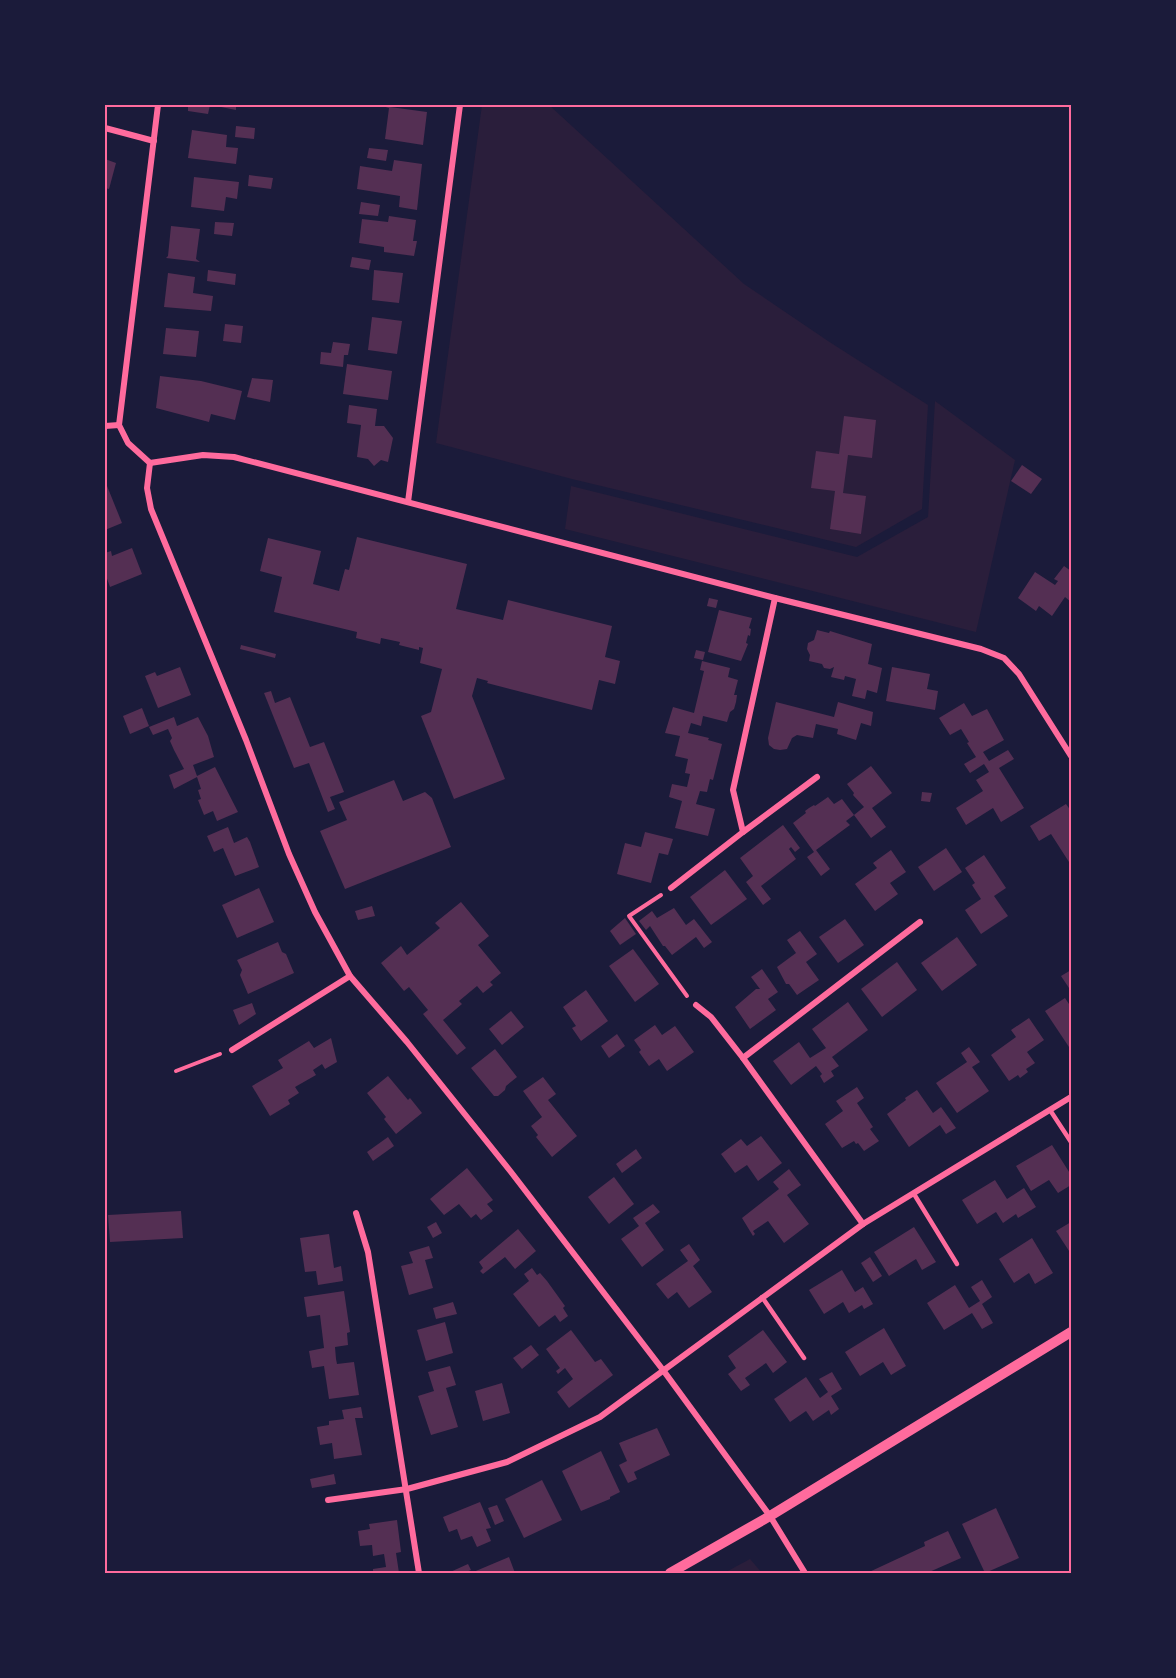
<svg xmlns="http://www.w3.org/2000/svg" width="1176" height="1678" font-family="'Exo 2',sans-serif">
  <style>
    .green { fill: #2a1e3b }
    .building { fill: #542f53 }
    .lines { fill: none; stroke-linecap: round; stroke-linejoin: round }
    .path { stroke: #ff6b9d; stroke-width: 4 }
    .service { stroke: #ff6b9d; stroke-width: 4.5 }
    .minor { stroke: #ff6b9d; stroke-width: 6 }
    .tertiary { stroke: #ff6b9d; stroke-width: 10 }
    .neatline { fill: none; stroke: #ff6b9d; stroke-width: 2 }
  </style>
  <rect width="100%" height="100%" fill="#1b1b3a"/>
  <g class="green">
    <polygon points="482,105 549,105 744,284 828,341 928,405 922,509 856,547 572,479 436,443"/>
    <polygon points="935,401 1015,460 976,632 565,529 571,486 857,557 928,517"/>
    <polygon points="750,1559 762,1573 724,1573"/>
  </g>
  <g class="building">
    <polygon points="188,105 210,105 208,114 188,111"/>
    <polygon points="211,105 236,105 236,110"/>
    <polygon points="379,105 390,105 390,107 427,112 423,145 385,139 389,108"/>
    <polygon points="236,126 255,128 254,139 235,137"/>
    <polygon points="192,130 227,135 226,147 238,148 236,164 188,158"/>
    <polygon points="369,148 388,150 386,161 367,158"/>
    <polygon points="105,159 116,163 109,189 105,188"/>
    <polygon points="394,160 422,164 417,210 399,207 400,196 357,189 360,166 392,171"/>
    <polygon points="249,175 273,178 271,189 248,186"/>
    <polygon points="194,177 239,182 237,199 226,197 224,211 191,207"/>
    <polygon points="361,202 380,205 378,216 359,214"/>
    <polygon points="389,216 416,220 413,241 417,241 414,256 384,252 384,247 359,243 362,219 388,222"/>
    <polygon points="215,222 234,223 232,236 214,234"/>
    <polygon points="171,226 200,229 196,259 200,262 166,258 168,256"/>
    <polygon points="352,257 371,260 369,270 350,267"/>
    <polygon points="208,270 236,274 235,285 207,281"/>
    <polygon points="374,270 403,273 399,303 372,300"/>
    <polygon points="168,273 195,277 193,293 213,296 211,311 164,307"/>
    <polygon points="372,317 402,321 397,354 368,350"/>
    <polygon points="225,324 243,326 241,343 223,341"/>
    <polygon points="166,328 199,331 196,357 163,354"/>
    <polygon points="333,342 350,344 348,355 344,355 343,367 320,364 321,352 331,353"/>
    <polygon points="347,364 392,371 388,400 343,394"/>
    <polygon points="160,376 201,381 242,391 235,420 211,414 209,422 156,408"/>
    <polygon points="252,378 273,380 270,402 247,397"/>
    <polygon points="349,405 377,409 375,426 384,426 393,438 388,462 381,460 374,466 368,459 357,457 361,425 347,423"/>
    <polygon points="844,416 876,420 872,458 848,455 843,493 866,496 861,534 830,529 835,491 811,488 816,451 839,454"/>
    <polygon points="1022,465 1042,479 1031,494 1011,481"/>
    <polygon points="105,481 122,523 105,530"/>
    <polygon points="357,537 467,564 456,609 503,620 508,600 612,626 605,657 620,661 615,684 599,680 592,710 487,683 488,681 477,678 472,696 505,779 454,799 421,716 431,712 442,669 420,663 423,648 419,647 419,650 399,645 400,642 381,638 380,644 356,638 357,632 274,612 282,577 260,571 268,538 321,551 313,584 339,591 345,569 349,570"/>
    <polygon points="132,548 142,574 110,587 105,573 105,553 111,551 112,556"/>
    <polygon points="1064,566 1071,571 1071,602 1065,597 1052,616 1039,606 1036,611 1018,598 1035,572 1055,585 1058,581 1054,579"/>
    <polygon points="709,598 718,600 716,608 707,606"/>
    <polygon points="719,610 752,618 749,628 751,629 750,636 748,635 746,643 748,644 741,661 708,652"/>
    <polygon points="817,630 829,633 830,631 872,644 868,664 882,668 877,693 867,690 865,699 852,696 856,679 845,676 844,680 831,677 834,667 830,669 824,668 822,664 809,661 810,655 807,649 808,643 814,640"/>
    <polygon points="241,645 276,654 275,658 240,649"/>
    <polygon points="696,650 705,652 703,660 694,658"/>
    <polygon points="702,661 730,668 728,677 738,680 734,695 737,695 736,702 734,709 730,712 727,722 703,716 701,726 691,723 688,733 709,738 708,740 722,744 713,780 710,779 707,792 700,791 696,804 715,809 708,836 675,828 682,801 669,797 672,784 687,787 690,774 685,773 688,759 675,756 680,736 665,733 673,707 694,713 704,671 700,670"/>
    <polygon points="180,667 191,695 158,708 145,676 155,672 157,676"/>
    <polygon points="892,667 930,674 927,689 938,691 935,710 886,701"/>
    <polygon points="271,691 275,703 290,697 310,747 324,742 344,792 330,797 335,809 328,812 309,763 294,768 264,693"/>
    <polygon points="776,702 834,717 838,702 873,712 871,726 861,723 856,740 837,734 838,729 816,724 813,738 797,735 792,738 787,749 780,750 774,749 769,745 768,738"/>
    <polygon points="964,703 972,716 987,709 1004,740 983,752 989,761 1008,750 1014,759 999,768 1024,808 1001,822 993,808 966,825 956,808 983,791 976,780 989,772 984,764 970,773 964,764 976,757 967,743 969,742 961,729 950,735 939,718"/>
    <polygon points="142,708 149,726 130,734 123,716"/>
    <polygon points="174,717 177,726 198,717 208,736 214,757 193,765 197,776 215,767 238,812 217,821 213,811 204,815 198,800 201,799 198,790 201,789 197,777 174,789 169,775 184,769 174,750 170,741 172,738 168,729 153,735 149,727"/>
    <polygon points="871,766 892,793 872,808 886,827 871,838 854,815 846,821 850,825 816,850 830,869 821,876 807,857 814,852 793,823 806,813 805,811 809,808 814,805 815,806 828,797 834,804 842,799 854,815 864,807 853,795 854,793 847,784"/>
    <polygon points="394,780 403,801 425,792 432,798 451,847 345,889 320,831 347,820 339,802"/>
    <polygon points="922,792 932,793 930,802 921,801"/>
    <polygon points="1066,804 1071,811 1071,861 1069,862 1051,834 1039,841 1030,826"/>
    <polygon points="783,825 800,848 795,852 791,847 789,849 796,859 761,886 771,899 763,905 746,882 753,876 740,858"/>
    <polygon points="228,827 234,843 247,837 250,842 259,867 235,876 223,848 214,852 207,836"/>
    <polygon points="645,832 673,839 668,855 659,853 651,883 617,874 625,843 641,847"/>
    <polygon points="946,848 962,872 934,891 918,867"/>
    <polygon points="891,850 906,872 890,883 898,894 875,911 855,884 877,868 873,863"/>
    <polygon points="984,855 1006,888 994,896 1008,916 981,934 965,910 981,899 972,885 975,883 965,868"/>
    <polygon points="725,870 747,899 711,925 690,897"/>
    <polygon points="259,888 274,922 237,938 222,905"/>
    <polygon points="461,902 489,936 478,945 501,973 490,982 493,985 483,993 477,986 459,1001 462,1004 443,1020 466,1048 457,1055 423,1014 428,1010 409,987 404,991 381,963 401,946 407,955 440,928 435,923"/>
    <polygon points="372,906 375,916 358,920 355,911"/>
    <polygon points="674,908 686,925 694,919 712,942 704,948 696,937 672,955 665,946 663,946 650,926 646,930 639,921 652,911 657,918"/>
    <polygon points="625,918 636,934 620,945 610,931"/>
    <polygon points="845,919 864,945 838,963 819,937"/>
    <polygon points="800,931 817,954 806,962 819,980 797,995 789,984 786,984 777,967 796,953 787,940"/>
    <polygon points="957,937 977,965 942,991 921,963"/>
    <polygon points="278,942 282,952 286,954 294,973 248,994 240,975 242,970 237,960"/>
    <polygon points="633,949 659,984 635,1002 609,966"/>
    <polygon points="897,962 917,990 882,1017 861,989"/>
    <polygon points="762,969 778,992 768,999 776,1010 750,1029 735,1007 756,989 760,989 751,977"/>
    <polygon points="1071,970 1071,991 1061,976"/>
    <polygon points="586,990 608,1021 581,1041 572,1028 576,1026 563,1007"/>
    <polygon points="1065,998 1071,1007 1071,1046 1069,1047 1045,1011"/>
    <polygon points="848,1002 868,1030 832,1057 839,1066 831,1071 834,1076 824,1083 820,1076 822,1074 816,1066 791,1085 773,1061 799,1042 810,1058 826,1048 812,1029"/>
    <polygon points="252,1003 256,1014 239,1025 233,1010"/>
    <polygon points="511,1011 524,1027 502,1045 489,1029"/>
    <polygon points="1029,1018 1044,1040 1027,1052 1035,1063 1026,1069 1028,1072 1020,1078 1018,1075 1009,1081 991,1055 1016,1037 1011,1030"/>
    <polygon points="655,1025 662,1035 675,1026 694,1052 667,1071 659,1059 649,1066 639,1052 641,1050 634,1040"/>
    <polygon points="617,1034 625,1046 609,1058 601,1046"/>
    <polygon points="331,1038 337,1062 325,1069 322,1064 313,1070 316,1075 295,1087 299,1093 288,1100 290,1104 270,1116 252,1086 283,1068 278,1060 309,1041 314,1048"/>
    <polygon points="969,1047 980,1062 972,1067 989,1091 957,1113 936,1083 967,1062 961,1053"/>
    <polygon points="495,1049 517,1077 506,1086 505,1090 498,1096 494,1096 471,1068"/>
    <polygon points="388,1076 408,1100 410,1098 422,1113 396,1134 384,1119 386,1117 367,1093"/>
    <polygon points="543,1077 556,1094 548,1100 577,1136 552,1157 536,1137 538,1135 531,1126 542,1117 523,1091"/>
    <polygon points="857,1087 864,1098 857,1103 873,1127 870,1129 879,1141 864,1151 858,1143 856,1144 854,1141 842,1148 825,1124 843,1111 836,1101"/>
    <polygon points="917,1090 933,1113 941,1107 956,1128 946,1134 940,1125 909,1147 887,1114 906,1100 905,1098"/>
    <polygon points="761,1136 782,1163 758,1181 747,1165 735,1173 721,1154 741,1139 747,1146"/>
    <polygon points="388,1137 394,1146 373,1161 367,1152"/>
    <polygon points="1052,1145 1071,1175 1071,1185 1058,1193 1049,1180 1031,1191 1016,1166"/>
    <polygon points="636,1149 642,1158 622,1173 616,1164"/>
    <polygon points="467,1168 493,1200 487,1204 493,1211 481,1220 476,1214 471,1218 459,1204 444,1215 430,1199"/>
    <polygon points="789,1169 801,1185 787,1195 809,1224 784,1243 768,1221 753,1231 755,1234 753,1236 742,1218 779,1189 773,1182"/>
    <polygon points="614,1177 634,1204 609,1224 588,1197"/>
    <polygon points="995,1180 1007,1199 1024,1188 1036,1207 1018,1218 1016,1214 1003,1223 996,1212 977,1224 962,1200"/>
    <polygon points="653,1204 660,1212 645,1223 664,1250 642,1267 621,1239 639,1226 633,1218"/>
    <polygon points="181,1211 183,1238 110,1242 108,1215"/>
    <polygon points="436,1222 442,1233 433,1238 427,1227"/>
    <polygon points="1071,1222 1071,1254 1056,1231"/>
    <polygon points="914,1227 936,1262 922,1270 916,1259 889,1276 874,1252"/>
    <polygon points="518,1229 536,1251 515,1269 505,1257 483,1274 480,1271 483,1268 479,1262"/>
    <polygon points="329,1234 334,1268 341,1266 343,1281 318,1285 316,1271 305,1272 300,1238"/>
    <polygon points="1032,1238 1053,1273 1035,1284 1029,1273 1014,1283 999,1259"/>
    <polygon points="689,1244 700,1260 693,1266 712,1292 689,1308 677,1292 668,1299 656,1284 688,1261 680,1250"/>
    <polygon points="429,1246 433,1258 425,1260 433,1288 409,1295 401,1266 413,1263 409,1252"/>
    <polygon points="870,1257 882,1276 873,1282 861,1263"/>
    <polygon points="532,1268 537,1275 540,1273 547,1281 565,1306 563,1308 568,1316 560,1322 555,1315 539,1327 513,1294 529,1281 524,1274"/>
    <polygon points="842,1270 855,1292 863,1287 873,1304 864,1309 862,1305 849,1313 843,1302 824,1314 809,1290"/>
    <polygon points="982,1280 992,1297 982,1304 993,1323 982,1329 972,1313 944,1330 927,1303 955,1285 969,1308 980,1301 971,1287"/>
    <polygon points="344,1291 350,1332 347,1333 348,1345 335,1347 336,1359 337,1364 354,1362 359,1395 329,1399 324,1366 312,1368 309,1351 324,1348 320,1315 307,1317 304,1297"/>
    <polygon points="453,1302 457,1314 436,1319 433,1308"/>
    <polygon points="445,1322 453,1353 426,1361 417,1330"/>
    <polygon points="884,1328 906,1366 891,1375 883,1362 860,1376 845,1352"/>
    <polygon points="571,1330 595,1362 601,1359 613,1375 569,1408 557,1392 573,1379 565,1368 558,1374 556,1371 560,1368 546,1349"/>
    <polygon points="763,1330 787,1362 773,1373 766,1363 745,1378 750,1385 741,1391 728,1374 736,1368 728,1356"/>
    <polygon points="531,1345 539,1355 522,1369 513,1358"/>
    <polygon points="450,1366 456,1385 446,1388 458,1427 431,1435 418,1396 434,1391 428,1372"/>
    <polygon points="832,1372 842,1389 831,1396 839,1409 831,1415 829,1410 813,1421 806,1411 790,1422 774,1399 806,1377 820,1398 828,1392 819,1379"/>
    <polygon points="502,1383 510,1413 483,1421 475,1391"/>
    <polygon points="361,1407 363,1418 355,1418 362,1455 334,1459 332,1443 320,1445 317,1427 329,1425 329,1421 344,1419 342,1410"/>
    <polygon points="657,1428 670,1455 634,1472 637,1479 628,1483 619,1465 627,1461 619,1443"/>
    <polygon points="601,1451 620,1492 610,1497 610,1499 581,1511 562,1471"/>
    <polygon points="334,1474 336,1484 312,1488 310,1479"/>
    <polygon points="542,1480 562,1520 524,1538 505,1499"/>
    <polygon points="480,1502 491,1528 486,1529 491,1541 477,1547 472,1536 461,1540 457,1529 449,1532 443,1517"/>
    <polygon points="497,1505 504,1521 495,1525 488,1508"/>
    <polygon points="996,1508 1019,1558 985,1573 962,1524"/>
    <polygon points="397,1520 401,1552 396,1553 399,1573 373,1573 373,1569 386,1567 384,1554 373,1556 372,1545 360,1546 358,1531 370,1529 369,1524"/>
    <polygon points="948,1531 961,1558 927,1573 867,1573 925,1546 924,1542"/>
    <polygon points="509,1557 515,1573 471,1573"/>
    <polygon points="468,1564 471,1570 464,1573 448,1573"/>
  </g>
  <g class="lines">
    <g class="path">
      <polyline points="661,895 629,916 687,996"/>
      <polyline points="176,1071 220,1054"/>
    </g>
    <g class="service">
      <polyline points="1050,1110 1071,1142"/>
      <polyline points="914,1194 957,1264"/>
      <polyline points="762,1297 804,1358"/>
    </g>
    <g class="minor">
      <polyline points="105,128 154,141"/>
      <polyline points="105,426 119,425"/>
      <polyline points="150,463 147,488 151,509 246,740 289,854 315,912 350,976 407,1042 511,1172 663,1370 770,1516 805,1573"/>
      <polyline points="150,463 203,455 234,457 775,598 981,649 1004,658 1019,674 1071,756"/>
      <polyline points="150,463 128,443 119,425 158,105"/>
      <polyline points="408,502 460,105"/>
      <polyline points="743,832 817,777"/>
      <polyline points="671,888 743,832 733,790 775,598"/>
      <polyline points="696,1005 711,1017 743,1058 863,1224"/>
      <polyline points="232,1050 350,976"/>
      <polyline points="743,1058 920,922"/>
      <polyline points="356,1213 368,1252 419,1573"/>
      <polyline points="328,1500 407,1489 507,1462 600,1417 863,1224 1071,1097"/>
    </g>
    <polyline class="tertiary" points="670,1573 770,1516 1071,1332"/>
  </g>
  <rect width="1176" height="1678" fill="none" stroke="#1b1b3a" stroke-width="213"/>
  <rect x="106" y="106" width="964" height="1466" class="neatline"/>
</svg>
